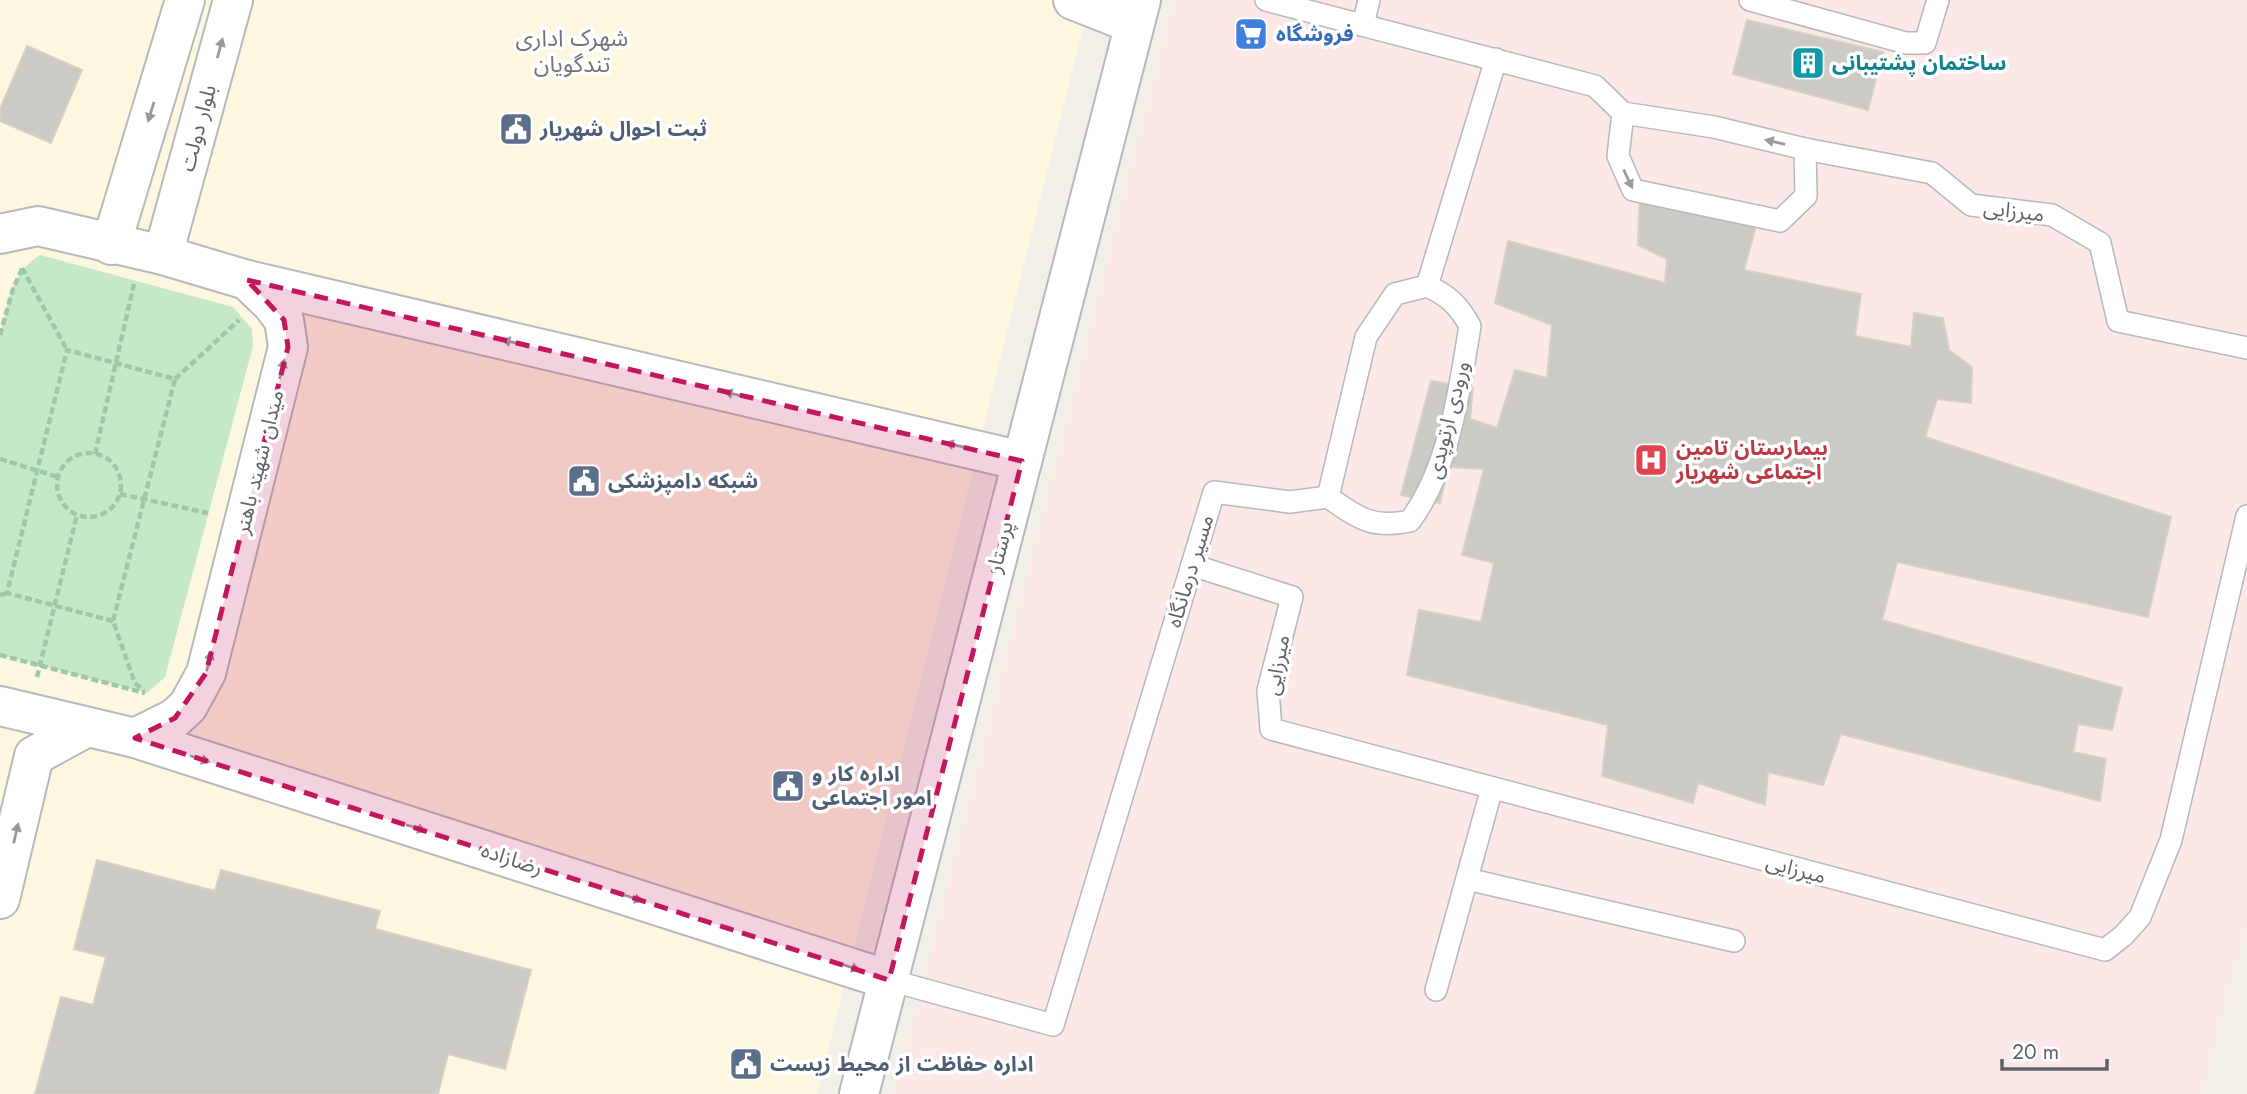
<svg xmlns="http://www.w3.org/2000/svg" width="2247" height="1094" font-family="Jost,'Noto Sans Arabic',sans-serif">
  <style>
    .commercial { fill: #fef7e0 }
    .medical { fill: #fce8e6 }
    .green { fill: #c5e8c5 }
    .building { fill: #cccac5; stroke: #d6d1c6; stroke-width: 2 }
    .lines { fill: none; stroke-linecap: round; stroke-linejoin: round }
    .service-casing { stroke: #b5b8bc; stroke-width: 24 }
    .minor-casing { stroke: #b5b8bc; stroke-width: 42 }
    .tertiary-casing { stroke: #b5b8bc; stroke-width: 42 }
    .path { stroke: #9cc7a9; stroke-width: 4.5; stroke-dasharray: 7 3.5; stroke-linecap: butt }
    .service { stroke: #fff; stroke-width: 21 }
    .minor { stroke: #fff; stroke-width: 38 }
    .tertiary { stroke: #fff; stroke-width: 38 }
    .oneway { fill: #979a9d }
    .marked { fill: #c2185b; fill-opacity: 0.2; stroke: #c2185b; stroke-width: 5; stroke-dasharray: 14 9; stroke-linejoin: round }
    .labels { text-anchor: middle; stroke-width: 7; stroke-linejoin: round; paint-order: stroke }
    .shop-label { font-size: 21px; font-weight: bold; fill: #366cbe; stroke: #fff; text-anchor: start }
    .culture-label { font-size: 21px; font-weight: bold; fill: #0d838f; stroke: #fff; text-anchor: start }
    .street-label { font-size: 21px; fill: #5f6368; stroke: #fff }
    .service-label { font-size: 21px; font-weight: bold; fill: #4e5e75; stroke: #fff; text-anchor: start }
    .health-label { font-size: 21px; font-weight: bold; fill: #be3a42; stroke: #fff; text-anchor: start }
    .neighbourhood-label { font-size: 23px; fill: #70757a; stroke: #fff }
  </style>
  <rect width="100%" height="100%" fill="#f1efe8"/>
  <polygon class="commercial" points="0,0 1090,0 817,1094 0,1094"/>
  <polygon class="medical" points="1174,0 2247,0 2247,921 2202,1094 894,1094"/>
  <path class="green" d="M40,255l193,52 19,22 1,17 -88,331 -18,16 -147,-38v-319c9,-35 9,-60 40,-81z"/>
  <g class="building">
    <polygon points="1747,20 1883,52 1868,110 1733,74"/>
    <polygon points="27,46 82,70 51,143 0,121 0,109"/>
    <polygon points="1640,196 1757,222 1744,270 1861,294 1855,336 1911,347 1914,313 1943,318 1949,350 1972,367 1971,403 1937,399 1925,437 2171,517 2148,617 1897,562 1882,620 2122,688 2112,730 2078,724 2073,752 2106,759 2100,801 1841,734 1823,785 1768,772 1765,805 1698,783 1693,803 1602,776 1608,725 1407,675 1419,610 1481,622 1494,563 1462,555 1484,469 1448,467 1440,503 1401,495 1431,381 1473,388 1470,419 1497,428 1515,370 1547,378 1552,325 1495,303 1508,241 1665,283 1667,259 1638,245"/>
    <polygon points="97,860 215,891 221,870 380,911 375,929 531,970 505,1069 448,1054 438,1094 35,1094 61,997 93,1005 106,957 74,949"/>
  </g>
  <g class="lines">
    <defs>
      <g id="service">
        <polyline points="1266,0 1595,86 1623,113 1714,127 1805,149 1806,196 1780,221 1633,190 1618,156 1623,113"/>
        <polyline points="1750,0 1906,43 1925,43 1938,0"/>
        <polyline points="1363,25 1369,0"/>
        <polyline points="1805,149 1932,173 1971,205 2052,215 2100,243 2118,321 2247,348"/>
        <path d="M1328,497c30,21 44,32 82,24 40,-55 49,-129 60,-195 -11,-20 -22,-31 -43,-40"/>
        <polyline points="1192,565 1292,597 1268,690 1271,729 2105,950 2124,935 2140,917 2171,840 2247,516"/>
        <polyline points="1467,879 1734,941"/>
        <polyline points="889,980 1053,1025 1214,492 1290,502 1328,497 1366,337 1395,294 1427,286 1496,59"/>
        <polyline points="1436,990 1492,788"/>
      </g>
      <g id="minor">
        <polyline points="1073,0 1134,24"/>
        <polyline points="247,280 1022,461"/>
      </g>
      <g id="tertiary">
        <polyline points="0,234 38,226 163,255 247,280 272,304 284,320 288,347 206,673 188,706 175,718 135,738 0,706"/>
        <polyline points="111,245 185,0"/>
        <polyline points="163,255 233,0"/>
        <polyline points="135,738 889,980"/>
        <polyline points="0,899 34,756 87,727"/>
        <polyline points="859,1094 1141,0"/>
      </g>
    </defs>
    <use href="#service" class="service-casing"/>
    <use href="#minor" class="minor-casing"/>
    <use href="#tertiary" class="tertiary-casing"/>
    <g class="path">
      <polyline points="22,268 67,350"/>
      <polyline points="0,335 13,289 23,267"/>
      <polyline points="175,379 239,320"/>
      <circle cx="89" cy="485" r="32"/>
      <polyline points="95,454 134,284"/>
      <polyline points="0,459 58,477"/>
      <polyline points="120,494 208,513"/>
      <polyline points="0,595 7,593"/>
      <polyline points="113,621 7,593 67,350 175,379 113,621 135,683 144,691"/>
      <polyline points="0,655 145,693"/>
      <polyline points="37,677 77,515"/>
    </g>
    <use href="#service" class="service"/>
    <use href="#minor" class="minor"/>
    <use href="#tertiary" class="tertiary"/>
  </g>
  <defs><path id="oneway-solid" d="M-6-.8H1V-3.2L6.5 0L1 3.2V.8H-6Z" transform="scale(1.75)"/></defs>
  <g class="oneway">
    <use href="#oneway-solid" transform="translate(220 48) rotate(-75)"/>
    <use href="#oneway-solid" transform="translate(151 112) rotate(107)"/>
    <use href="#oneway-solid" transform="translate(1775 142) rotate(-167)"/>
    <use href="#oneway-solid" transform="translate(1628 179) rotate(65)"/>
    <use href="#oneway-solid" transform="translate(512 342) rotate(-167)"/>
    <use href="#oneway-solid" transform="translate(282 369) rotate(-76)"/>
    <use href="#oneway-solid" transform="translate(734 394) rotate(-167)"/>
    <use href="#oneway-solid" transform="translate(955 445) rotate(-167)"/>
    <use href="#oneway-solid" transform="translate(209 661) rotate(-76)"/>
    <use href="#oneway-solid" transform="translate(200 759) rotate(18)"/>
    <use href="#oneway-solid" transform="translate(416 828) rotate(18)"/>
    <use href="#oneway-solid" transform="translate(16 833) rotate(-77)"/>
    <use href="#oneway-solid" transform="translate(633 898) rotate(18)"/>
    <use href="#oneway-solid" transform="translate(850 967) rotate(18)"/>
  </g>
  <path class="marked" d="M247,280l775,181 -133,519 -754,-242 40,-20 31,-45 82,-326 -4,-27z"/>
  <defs>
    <symbol id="supermarket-square" viewBox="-11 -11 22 22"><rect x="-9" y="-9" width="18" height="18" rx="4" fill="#3f7fe0" stroke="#fff"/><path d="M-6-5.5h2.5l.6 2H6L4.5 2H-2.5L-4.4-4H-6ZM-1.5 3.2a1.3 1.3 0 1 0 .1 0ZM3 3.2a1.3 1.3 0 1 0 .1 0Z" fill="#fff"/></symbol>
    <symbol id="building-square" viewBox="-11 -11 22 22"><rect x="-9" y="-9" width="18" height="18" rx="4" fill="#0f9aa8" stroke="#fff"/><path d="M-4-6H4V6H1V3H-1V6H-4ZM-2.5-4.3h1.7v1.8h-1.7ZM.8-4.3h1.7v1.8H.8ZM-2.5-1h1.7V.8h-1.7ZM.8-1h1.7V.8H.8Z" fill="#fff"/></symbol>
    <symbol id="civic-square" viewBox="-11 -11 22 22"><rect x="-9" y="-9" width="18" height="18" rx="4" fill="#5c6f8a" stroke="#fff"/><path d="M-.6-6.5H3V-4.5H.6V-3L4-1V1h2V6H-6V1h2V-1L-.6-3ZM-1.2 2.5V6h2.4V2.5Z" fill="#fff"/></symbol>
    <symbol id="hospital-square" viewBox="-11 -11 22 22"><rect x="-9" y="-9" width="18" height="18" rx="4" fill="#e0444e" stroke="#fff"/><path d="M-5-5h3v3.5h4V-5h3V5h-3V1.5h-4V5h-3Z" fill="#fff"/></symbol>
  </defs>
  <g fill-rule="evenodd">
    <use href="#supermarket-square" x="1232" y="15" width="38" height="38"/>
    <use href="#building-square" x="1789" y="44" width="38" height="38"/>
    <use href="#civic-square" x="497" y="110" width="38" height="38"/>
    <use href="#hospital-square" x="1632" y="441" width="38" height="38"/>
    <use href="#civic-square" x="565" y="462" width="38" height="38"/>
    <use href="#civic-square" x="769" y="767" width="38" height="38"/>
    <use href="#civic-square" x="727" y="1045" width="38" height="38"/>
  </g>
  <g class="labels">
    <g class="shop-label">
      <text x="1276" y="41">فروشگاه</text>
    </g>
    <g class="culture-label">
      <text x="1832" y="70">ساختمان پشتیبانی</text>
    </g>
    <g class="street-label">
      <text transform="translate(198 128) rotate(-75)" y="7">بلوار دولت</text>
      <text transform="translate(2014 211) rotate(7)" y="7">میرزایی</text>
      <text transform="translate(1448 420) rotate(-76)" y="7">ورودی ارتوپدی</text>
      <text transform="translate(259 462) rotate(-76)" y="7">میدان شهید باهنر</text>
      <text transform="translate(1000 547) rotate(-76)" y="7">پرستار</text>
      <text transform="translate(1190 571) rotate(-73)" y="7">مسیر درمانگاه</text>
      <text transform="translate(1277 665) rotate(-79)" y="7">میرزایی</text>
      <text transform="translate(512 859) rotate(18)" y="7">رضازاده</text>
      <text transform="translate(1796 869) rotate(15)" y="7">میرزایی</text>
    </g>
    <g class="service-label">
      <text x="540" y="136">ثبت احوال شهریار</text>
      <text x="608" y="488">شبکه دامپزشکی</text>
      <text x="812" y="781">اداره کار و<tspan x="812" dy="24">امور اجتماعی</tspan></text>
      <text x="770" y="1071">اداره حفاظت از محیط زیست</text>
    </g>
    <g class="health-label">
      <text x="1676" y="455">بیمارستان تامین<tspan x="1676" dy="24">اجتماعی شهریار</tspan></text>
    </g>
    <g class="neighbourhood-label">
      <text x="572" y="46">شهرک اداری<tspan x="572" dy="26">تندگویان</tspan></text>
    </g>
  </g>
  <path d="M2002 1059v10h105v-10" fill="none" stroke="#5f6368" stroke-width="3.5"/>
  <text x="2012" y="1059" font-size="21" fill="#5f6368" stroke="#ffffff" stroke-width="5" paint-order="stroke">20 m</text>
</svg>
